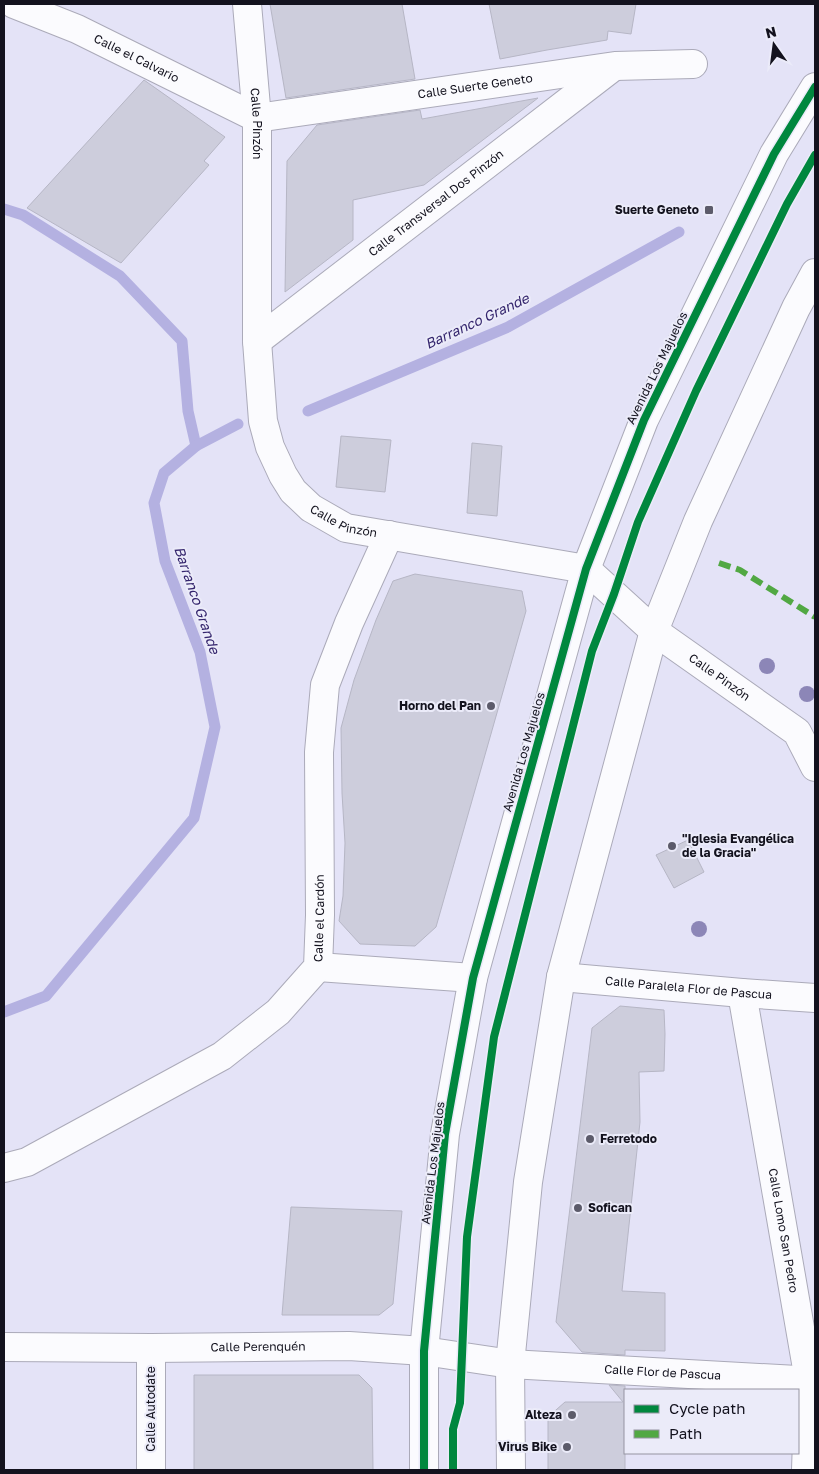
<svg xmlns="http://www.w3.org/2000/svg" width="819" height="1474" font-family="'Golos Text',sans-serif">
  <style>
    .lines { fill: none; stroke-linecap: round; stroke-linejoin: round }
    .stream { stroke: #b4b1e1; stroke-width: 11 }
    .building { fill: #cdcddc; stroke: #b6b6c5 }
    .street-casing { stroke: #abaab9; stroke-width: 30 }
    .secondary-casing { stroke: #abaab9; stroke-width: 30 }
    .street { stroke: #fbfbfe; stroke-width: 28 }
    .secondary { stroke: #fbfbfe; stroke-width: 28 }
    .quiet { stroke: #51a843; stroke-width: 6; stroke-dasharray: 12 6; stroke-linecap: butt }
    .cycleway-casing { stroke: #ebebf9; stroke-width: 11 }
    .cycleway { stroke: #00873e; stroke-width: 8 }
    .tree { fill: #8c86b7 }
    .poi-dot { fill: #5c5b6a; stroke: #ebebf9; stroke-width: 2 }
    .labels { text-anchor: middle; stroke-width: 4; stroke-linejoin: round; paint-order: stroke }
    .street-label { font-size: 12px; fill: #13121e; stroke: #ebebf9 }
    .poi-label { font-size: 12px; font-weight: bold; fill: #13121e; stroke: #ebebf9; text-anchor: end }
    .water-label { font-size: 14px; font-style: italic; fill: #34256d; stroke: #ebebf9 }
  </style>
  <rect width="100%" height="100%" fill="#e4e3f7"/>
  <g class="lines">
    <g class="stream">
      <polyline points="4,209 23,215 120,276 182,341 188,411 196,446"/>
      <polyline points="308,411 508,327 679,232"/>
      <polyline points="4,1012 46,996 194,818 215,727 200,652 165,561 154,503 164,473 196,446 238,424"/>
    </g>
  </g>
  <g class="building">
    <polygon points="270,4 402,4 415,79 286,98"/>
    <polygon points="489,4 636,4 631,34 608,31 607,40 547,50 500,59"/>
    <polygon points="144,80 225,137 204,161 209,165 121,263 27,208"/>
    <polygon points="538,98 424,185 353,200 353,240 285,292 287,161 317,125 420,110 422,119"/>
    <polygon points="341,436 391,440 385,492 336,487"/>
    <polygon points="472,443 502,446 497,516 467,513"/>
    <polygon points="415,574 522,591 526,611 436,927 415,946 360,944 339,921 343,896 345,843 342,793 341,728 354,680 376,620 393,581"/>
    <polygon points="688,840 704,872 674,888 656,855"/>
    <polygon points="620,1006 664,1010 665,1034 664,1071 639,1072 640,1122 622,1291 665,1293 665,1351 625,1350 625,1355 582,1352 556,1322 592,1028"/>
    <polygon points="291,1207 402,1211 393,1304 379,1315 282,1315"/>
    <polygon points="194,1375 359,1375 372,1388 373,1470 194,1470"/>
    <polygon points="609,1385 625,1386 625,1470 548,1470 548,1417 565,1402 623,1402"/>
  </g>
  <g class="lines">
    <defs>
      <g id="street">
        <path id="s1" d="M14,4l63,25 180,89 358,-52 78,-2"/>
        <path id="s2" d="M247,4l10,114v223l6,80 7,26 13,28 10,16 18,17 35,20 240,41 68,62 143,101 18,35"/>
        <path id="s3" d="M257,341l356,-274"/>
        <polyline points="318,967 473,978"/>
        <path id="s4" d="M561,977l181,16 73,5"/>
        <path id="s5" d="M742,993l67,387 -3,90"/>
        <path id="s6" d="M4,1168l23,-6 195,-106 56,-44 40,-45 2,-52 -1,-163 6,-67 24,-62 40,-88"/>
        <path id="s7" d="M4,1347l147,1 198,-2 75,5 86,13 305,17"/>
        <polyline points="151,1348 151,1470"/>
      </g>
      <g id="secondary">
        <polyline points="424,1470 424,1351 445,1134 473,978 586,569 644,420 774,154 815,87"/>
        <polyline points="511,1470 510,1364 528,1182 561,977 654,631 698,521 796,308 815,273"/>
      </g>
    </defs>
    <use href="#street" class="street-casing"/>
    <use href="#secondary" class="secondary-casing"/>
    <use href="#street" class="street"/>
    <use href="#secondary" class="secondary"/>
    <polyline class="quiet" points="719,563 740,570 815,617"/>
    <defs>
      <g id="cycleway">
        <polyline points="424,1470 424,1351 445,1134 473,978 586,569 644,420 774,154 815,87"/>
        <polyline points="453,1470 453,1429 460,1403 467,1237 494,1037 592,651 614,594 638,522 696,391 787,204 815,155"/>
      </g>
    </defs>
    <use href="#cycleway" class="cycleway-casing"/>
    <use href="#cycleway" class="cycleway"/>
  </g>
  <g class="tree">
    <circle cx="767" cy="666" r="8"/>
    <circle cx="807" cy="694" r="8"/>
    <circle cx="699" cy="929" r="8"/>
  </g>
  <g class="poi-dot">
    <rect x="704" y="205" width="10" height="10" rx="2.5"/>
    <circle cx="491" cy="706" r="5"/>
    <circle cx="672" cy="846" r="5"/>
    <circle cx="590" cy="1139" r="5"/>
    <circle cx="578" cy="1208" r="5"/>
    <circle cx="572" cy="1415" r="5"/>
    <circle cx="567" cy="1447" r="5"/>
  </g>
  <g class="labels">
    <g class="street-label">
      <text dy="4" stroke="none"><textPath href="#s1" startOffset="134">Calle el Calvario</textPath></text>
      <text dy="4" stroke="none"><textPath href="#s1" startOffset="489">Calle Suerte Geneto</textPath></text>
      <text dy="4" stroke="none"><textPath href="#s2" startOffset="120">Calle Pinzón</textPath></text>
      <text dy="4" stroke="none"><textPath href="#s3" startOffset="226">Calle Transversal Dos Pinzón</textPath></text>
      <text transform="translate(657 368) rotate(-64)" y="4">Avenida Los Majuelos</text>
      <text dy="4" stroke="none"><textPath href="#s2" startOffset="555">Calle Pinzón</textPath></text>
      <text dy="4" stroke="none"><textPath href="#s2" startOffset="975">Calle Pinzón</textPath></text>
      <text transform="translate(524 752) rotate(-74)" y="4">Avenida Los Majuelos</text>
      <text dy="4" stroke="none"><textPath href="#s6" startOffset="426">Calle el Cardón</textPath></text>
      <text dy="4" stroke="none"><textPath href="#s4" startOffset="128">Calle Paralela Flor de Pascua</textPath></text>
      <text transform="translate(433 1163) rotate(-83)" y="4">Avenida Los Majuelos</text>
      <text dy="4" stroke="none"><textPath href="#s5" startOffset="241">Calle Lomo San Pedro</textPath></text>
      <text dy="4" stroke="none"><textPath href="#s7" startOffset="254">Calle Perenquén</textPath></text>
      <text dy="4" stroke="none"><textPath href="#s7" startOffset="660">Calle Flor de Pascua</textPath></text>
      <text transform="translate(151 1409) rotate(-90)" y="4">Calle Autodate</text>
    </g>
    <g class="poi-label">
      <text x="699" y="214">Suerte Geneto</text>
      <text x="481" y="710">Horno del Pan</text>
      <text x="682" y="843" text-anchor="start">"Iglesia Evangélica<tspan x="682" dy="14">de la Gracia"</tspan></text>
      <text x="600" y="1143" text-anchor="start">Ferretodo</text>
      <text x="588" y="1212" text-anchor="start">Sofican</text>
      <text x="562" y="1419">Alteza</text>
      <text x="557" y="1451">Virus Bike</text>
    </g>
    <g class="water-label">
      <text transform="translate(477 321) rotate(-25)" y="5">Barranco Grande</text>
      <text transform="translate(197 600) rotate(71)" y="5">Barranco Grande</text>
    </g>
  </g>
  <rect width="819" height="1474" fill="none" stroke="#13121e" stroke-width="10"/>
  <rect x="624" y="1389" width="175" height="65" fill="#ebebf9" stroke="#9594a1"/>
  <rect x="634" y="1405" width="25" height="8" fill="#00873e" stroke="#9594a1"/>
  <text x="669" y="1414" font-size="15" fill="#13121e">Cycle path</text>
  <rect x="634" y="1430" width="25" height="8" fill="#51a843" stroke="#9594a1"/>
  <text x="669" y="1439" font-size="15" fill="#13121e">Path</text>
  <g transform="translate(774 45) rotate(346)" stroke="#ebebf9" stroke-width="4" paint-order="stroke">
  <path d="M0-4L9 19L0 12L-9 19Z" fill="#13121e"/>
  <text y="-8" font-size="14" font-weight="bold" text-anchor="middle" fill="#13121e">N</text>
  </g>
</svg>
